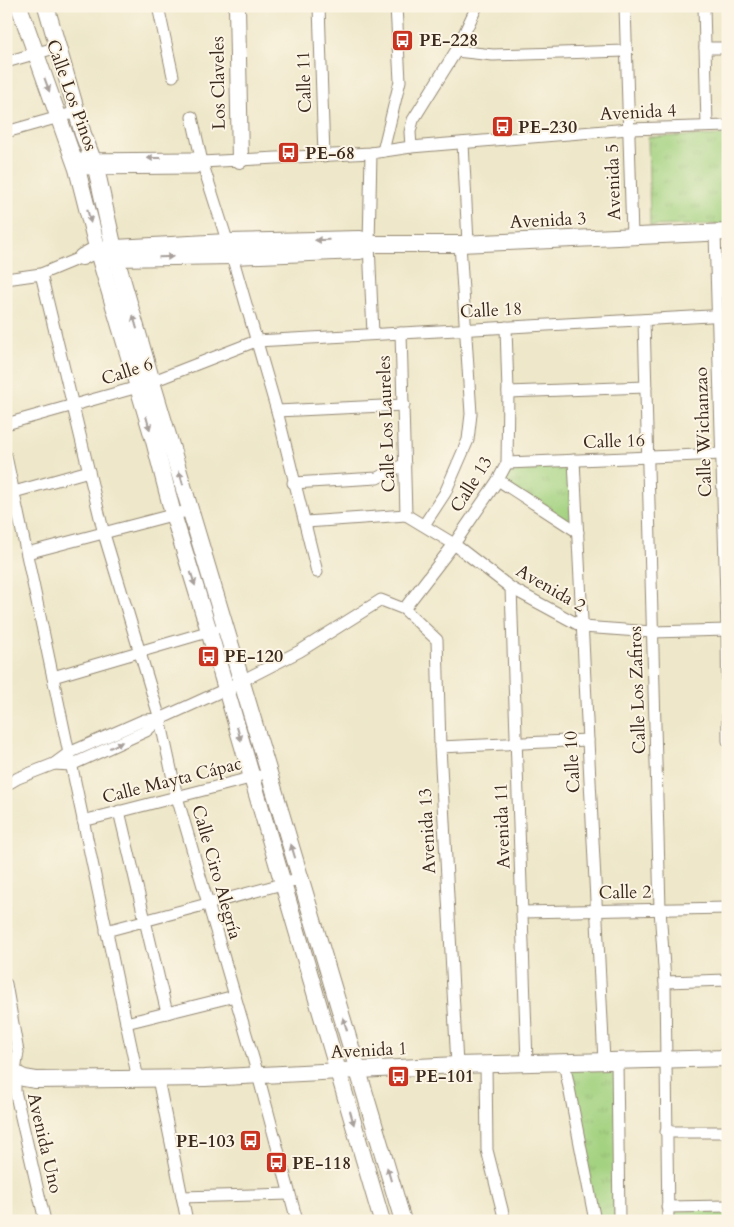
<svg xmlns="http://www.w3.org/2000/svg" width="734" height="1227" font-family="Cardo,serif">
  <style>
    .park { fill: url(#park-tufts); stroke: #6f7e4f }
    .lines { fill: none; stroke-linecap: round; stroke-linejoin: round }
    .street-casing { stroke: #948874; stroke-width: 13 }
    .secondary-casing { stroke: #948874; stroke-width: 18 }
    .street { stroke: #fff; stroke-width: 11 }
    .secondary { stroke: #fff; stroke-width: 16 }
    .oneway { fill: #a79f9a }
    .labels { text-anchor: middle; stroke-width: 4; stroke-linejoin: round; paint-order: stroke }
    .poi-label { font-size: 18px; font-weight: bold; fill: #3b2a1e; stroke: #fcf5e5; text-anchor: start }
    .street-label { font-size: 18px; fill: #3b2a1e; stroke: #fcf5e5 }
  </style>
  <defs>
    <pattern id="park-tufts" width="24" height="20" patternUnits="userSpaceOnUse" patternTransform="scale(1.25)"><rect width="24" height="20" fill="#a3d280"/><path d="M3 7l-1-3M5 7V3M7 7l1-3M15 17l-1-3M17 17v-4M19 17l1-3" fill="none" stroke="#8db46e"/></pattern>
  </defs>
  <rect width="100%" height="100%" fill="#fcf5e5"/>
  <filter id="ink" filterUnits="userSpaceOnUse"><feTurbulence type="fractalNoise" baseFrequency=".02" numOctaves="2"/><feDisplacementMap in="SourceGraphic" scale="10" xChannelSelector="R" yChannelSelector="G"/><feConvolveMatrix kernelMatrix="1 2 1 2 8 2 1 2 1" color-interpolation-filters="sRGB"/></filter>
  <filter id="wash" filterUnits="userSpaceOnUse"><feTurbulence type="fractalNoise" baseFrequency=".0096" numOctaves="4" result="noise"/><feDisplacementMap in="SourceGraphic" scale="20" xChannelSelector="R" yChannelSelector="G"/><feGaussianBlur stdDeviation="1.12" result="paint"/><feColorMatrix in="noise" values="0 0 0 0 0 0 0 0 0 0 0 0 0 0 0 0 0 1.4 0 .05"/><feComposite in="paint" operator="in"/></filter>
  <g filter="url(#wash)">
    <rect width="100%" height="100%" fill="#eee7c9"/>
    <g class="park">
      <polygon points="728,135 728,224 650,226 648,137"/>
      <polygon points="574,460 578,532 498,480 507,463"/>
      <polygon points="617,1061 619,1221 596,1221 565,1066"/>
      <polygon points="728,1206 728,1221 668,1221 667,1207"/>
    </g>
  </g>
  <g filter="url(#ink)">
    <g class="lines">
      <defs>
        <g id="street">
          <polyline points="158,6 173,76"/>
          <polyline points="319,6 324,156"/>
          <polyline points="625,6 632,236"/>
          <polyline points="704,6 707,126"/>
          <polyline points="705,48 728,48"/>
          <polyline points="456,51 493,55 626,51"/>
          <polyline points="6,62 58,47"/>
          <polyline points="192,117 202,162 232,256 277,411 317,572"/>
          <polyline points="6,132 77,112"/>
          <polyline points="463,143 468,243"/>
          <polyline points="411,147 410,132 413,120 456,51 477,6"/>
          <polyline points="383,151 400,81 396,6"/>
          <polyline points="371,153 369,244 373,334"/>
          <polyline points="74,159 195,158 202,162 371,153 411,147 629,129 728,126"/>
          <polyline points="77,169 195,168 202,162"/>
          <polyline points="715,233 727,630 728,741"/>
          <polyline points="41,274 104,534 160,719 177,797 258,1075 297,1221"/>
          <polyline points="6,279 41,274 82,257"/>
          <polyline points="644,320 660,909 665,982 668,1221"/>
          <polyline points="401,333 406,515"/>
          <polyline points="508,392 646,387"/>
          <polyline points="277,411 404,405"/>
          <polyline points="6,424 138,387 256,341 728,315"/>
          <polyline points="6,456 138,1079"/>
          <polyline points="574,460 604,1061"/>
          <polyline points="507,463 722,454"/>
          <polyline points="498,480 578,532"/>
          <polyline points="293,483 377,478 405,464"/>
          <polyline points="14,492 89,471"/>
          <polyline points="406,515 454,544 511,588 583,627 652,632 728,630"/>
          <polyline points="306,522 406,515"/>
          <polyline points="424,525 445,493 468,440 471,414 460,244"/>
          <polyline points="27,553 191,510"/>
          <polyline points="511,588 527,1063"/>
          <polyline points="404,609 454,544 498,480 507,463 508,392 506,327"/>
          <polyline points="53,677 214,630"/>
          <polyline points="440,747 588,740"/>
          <polyline points="54,764 71,765 146,731 160,719 226,689 300,651 381,600 404,609 437,640 440,747 457,1065"/>
          <polyline points="6,785 18,778 54,764 69,753 144,720 160,719"/>
          <polyline points="119,811 167,1013"/>
          <polyline points="83,821 258,776"/>
          <polyline points="522,912 728,908"/>
          <polyline points="106,931 301,879"/>
          <polyline points="665,982 728,980"/>
          <polyline points="6,984 18,1052 15,1072 15,1091 45,1221"/>
          <polyline points="126,1023 235,996"/>
          <polyline points="6,1056 15,1072"/>
          <polyline points="617,1061 619,1221"/>
          <polyline points="564,1062 595,1221"/>
          <polyline points="486,1064 487,1150 505,1221"/>
          <polyline points="158,1079 187,1221"/>
          <polyline points="666,1132 728,1132"/>
          <polyline points="182,1197 289,1194"/>
          <polyline points="667,1207 728,1206"/>
        </g>
        <g id="secondary">
          <polyline points="19,6 77,169 100,259 154,441 173,514 209,631 382,1221"/>
          <polyline points="46,6 83,134 96,168 116,258 152,382 403,1221"/>
          <polyline points="237,6 240,160"/>
          <polyline points="82,257 97,249 227,242 360,239 369,244 460,244 728,232"/>
          <polyline points="114,258 232,256 360,251 369,244"/>
          <polyline points="6,1069 24,1078 36,1080 205,1078 457,1065 728,1058"/>
        </g>
      </defs>
      <use href="#street" class="street-casing"/>
      <use href="#secondary" class="secondary-casing"/>
      <use href="#street" class="street"/>
      <use href="#secondary" class="secondary"/>
    </g>
    <defs><path id="oneway-solid" d="M-6-.8H1V-3.2L6.5 0L1 3.2V.8H-6Z" transform="scale(1.25)"/></defs>
    <g class="oneway">
      <use href="#oneway-solid" transform="translate(47 85) rotate(70)"/>
      <use href="#oneway-solid" transform="translate(154 158) rotate(180)"/>
      <use href="#oneway-solid" transform="translate(89 216) rotate(76)"/>
      <use href="#oneway-solid" transform="translate(322 240) rotate(178)"/>
      <use href="#oneway-solid" transform="translate(166 257) rotate(-1)"/>
      <use href="#oneway-solid" transform="translate(135 322) rotate(-106)"/>
      <use href="#oneway-solid" transform="translate(148 423) rotate(74)"/>
      <use href="#oneway-solid" transform="translate(181 478) rotate(-107)"/>
      <use href="#oneway-solid" transform="translate(193 579) rotate(72)"/>
      <use href="#oneway-solid" transform="translate(239 734) rotate(74)"/>
      <use href="#oneway-solid" transform="translate(116 745) rotate(-25)"/>
      <use href="#oneway-solid" transform="translate(293 851) rotate(-107)"/>
      <use href="#oneway-solid" transform="translate(345 1024) rotate(-107)"/>
      <use href="#oneway-solid" transform="translate(352 1118) rotate(74)"/>
      <use href="#oneway-solid" transform="translate(389 1174) rotate(-106)"/>
    </g>
  </g>
  <defs>
    <symbol id="bus-square" viewBox="-11 -11 22 22"><rect x="-9" y="-9" width="18" height="18" rx="4" fill="#c8321e" stroke="#fcf5e5"/><path d="M-5-6H5V4H4V6H2V4H-2V6H-4V4H-5ZM-3.5-4V0h7V-4ZM-3.5 1.2v1.5H-2V1.2ZM2 1.2v1.5H3.5V1.2Z" fill="#fff"/></symbol>
  </defs>
  <g fill-rule="evenodd">
    <use href="#bus-square" x="390" y="28" width="25" height="25"/>
    <use href="#bus-square" x="490" y="114" width="25" height="25"/>
    <use href="#bus-square" x="276" y="140" width="25" height="25"/>
    <use href="#bus-square" x="196" y="644" width="25" height="25"/>
    <use href="#bus-square" x="386" y="1064" width="25" height="25"/>
    <use href="#bus-square" x="238" y="1128" width="25" height="25"/>
    <use href="#bus-square" x="264" y="1150" width="25" height="25"/>
  </g>
  <g class="labels">
    <g class="poi-label">
      <text x="419" y="46">PE-228</text>
      <text x="518" y="133">PE-230</text>
      <text x="305" y="159">PE-68</text>
      <text x="224" y="662">PE-120</text>
      <text x="415" y="1082">PE-101</text>
      <text x="235" y="1147" text-anchor="end">PE-103</text>
      <text x="292" y="1169">PE-118</text>
    </g>
    <g class="street-label">
      <text transform="translate(304 82) rotate(-92)" y="6">Calle 11</text>
      <text transform="translate(218 83) rotate(-91)" y="6">Los Claveles</text>
      <text transform="translate(72 95) rotate(70)" y="6">Calle Los Pinos</text>
      <text transform="translate(638 112) rotate(-3)" y="6">Avenida 4</text>
      <text transform="translate(613 182) rotate(-92)" y="6">Avenida 5</text>
      <text transform="translate(548 220) rotate(-3)" y="6">Avenida 3</text>
      <text transform="translate(491 310) rotate(-3)" y="6">Calle 18</text>
      <text transform="translate(127 371) rotate(-18)" y="6">Calle 6</text>
      <text transform="translate(386 424) rotate(-92)" y="6">Calle Los Laureles</text>
      <text transform="translate(703 432) rotate(-92)" y="6">Calle Wichanzao</text>
      <text transform="translate(614 441) rotate(-2)" y="6">Calle 16</text>
      <text transform="translate(471 484) rotate(-58)" y="6">Calle 13</text>
      <text transform="translate(551 588) rotate(30)" y="6">Avenida 2</text>
      <text transform="translate(637 690) rotate(-92)" y="6">Calle Los Zafiros</text>
      <text transform="translate(572 762) rotate(-93)" y="6">Calle 10</text>
      <text transform="translate(172 780) rotate(-14)" y="6">Calle Mayta Cápac</text>
      <text transform="translate(502 826) rotate(-92)" y="6">Avenida 11</text>
      <text transform="translate(427 831) rotate(-93)" y="6">Avenida 13</text>
      <text transform="translate(217 872) rotate(74)" y="6">Calle Ciro Alegría</text>
      <text transform="translate(625 892) rotate(-1)" y="6">Calle 2</text>
      <text transform="translate(369 1050) rotate(-3)" y="6">Avenida 1</text>
      <text transform="translate(45 1143) rotate(77)" y="6">Avenida Uno</text>
    </g>
  </g>
  <rect width="734" height="1227" fill="none" stroke="#fcf5e5" stroke-width="25"/>
</svg>
